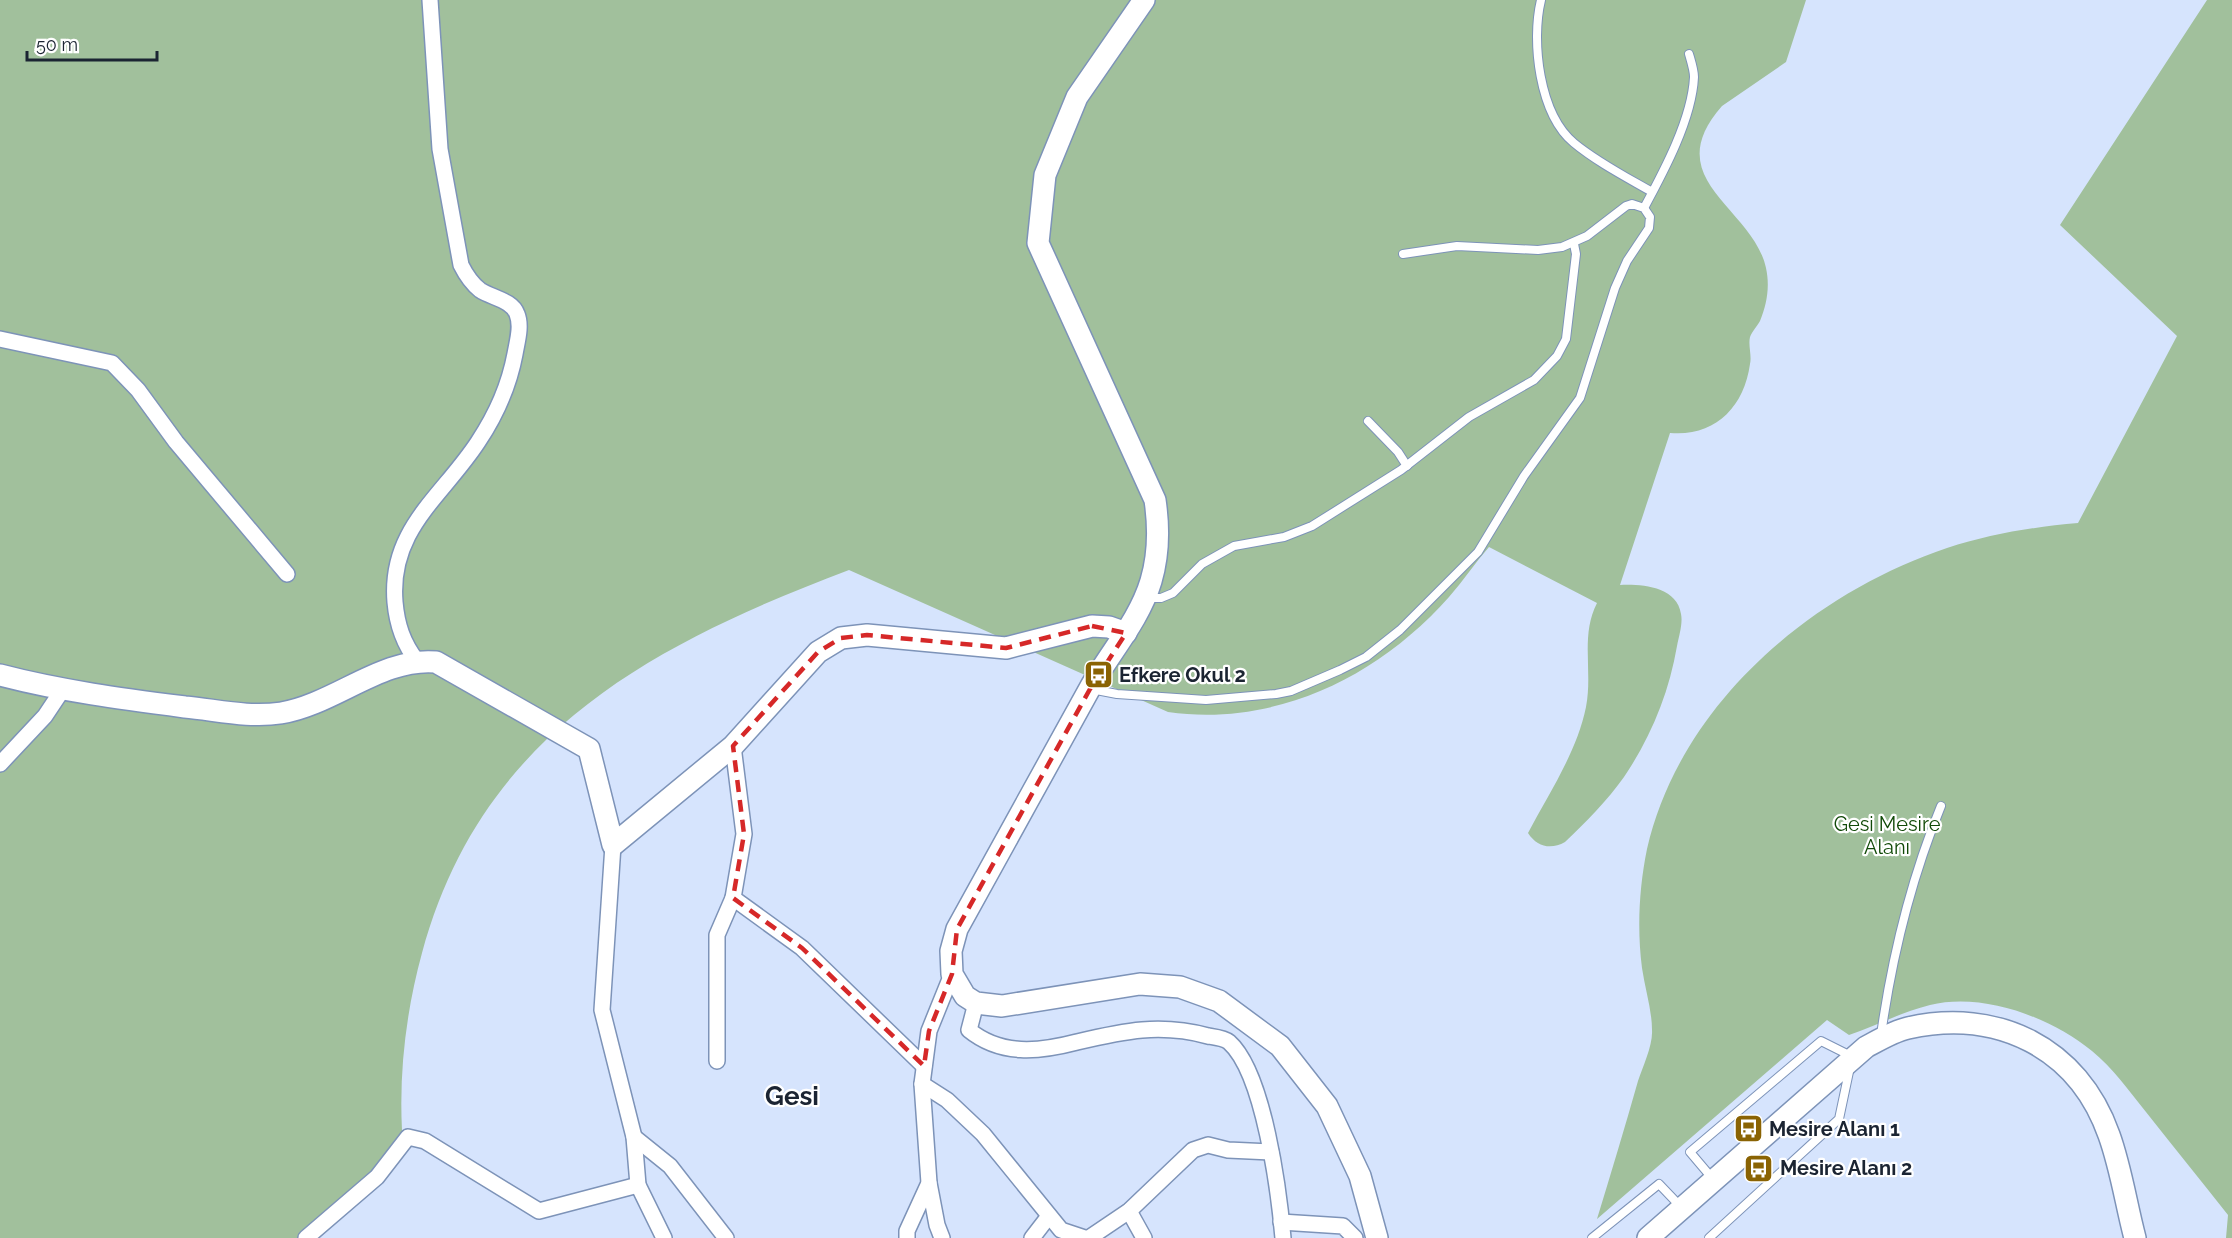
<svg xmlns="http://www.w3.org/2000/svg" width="2232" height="1238" font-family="Raleway,sans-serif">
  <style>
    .green { fill: #a1c09c }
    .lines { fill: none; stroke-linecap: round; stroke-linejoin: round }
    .lane-casing { stroke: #7d93b8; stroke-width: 10 }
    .street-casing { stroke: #7d93b8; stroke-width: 18 }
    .secondary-casing { stroke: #7d93b8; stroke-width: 24 }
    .lane { stroke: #fff; stroke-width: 8 }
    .street { stroke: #fff; stroke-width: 15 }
    .secondary { stroke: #fff; stroke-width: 21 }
    .marked { fill: none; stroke: #d62828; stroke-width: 4.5; stroke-dasharray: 12 8; stroke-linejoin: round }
    .labels { text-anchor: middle; stroke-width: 4.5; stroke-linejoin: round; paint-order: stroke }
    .poi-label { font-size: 20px; font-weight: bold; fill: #1b2432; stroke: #fff; text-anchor: start }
    .park-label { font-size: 20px; fill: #114a08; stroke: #fff }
    .district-label { font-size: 26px; font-weight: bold; fill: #1b2432; stroke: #fff }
  </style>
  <rect width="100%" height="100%" fill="#d6e4fd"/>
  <g class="green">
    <path d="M0,0h1806l-20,62 -64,44c-65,74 31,101 44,162 4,18 1,36 -6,53 -3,5 -8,11 -10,16 -2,8 2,19 0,27 -6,44 -36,73 -80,69l-50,152c20,-1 57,1 61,29 2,9 -2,22 -4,32 -8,47 -26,91 -53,131 -17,24 -38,45 -59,65 -14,8 -28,5 -37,-9 21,-40 49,-81 58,-126 7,-36 -6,-71 11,-104l-108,-56c-14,16 -26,34 -40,50 -71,80 -173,130 -281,115l-319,-142c-198,75 -368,164 -427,383 -18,66 -25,135 -18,203l-94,82h-310z"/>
    <path d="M2207,0h25v1238h-6l2,-23c-27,-34 -55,-69 -82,-103 -17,-21 -33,-44 -54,-61 -42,-34 -109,-59 -162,-46 -28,7 -55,21 -81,30l-22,-15 -230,199c14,-46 28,-92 41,-138 5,-15 15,-36 14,-51 0,-20 -7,-41 -10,-62 -5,-39 -3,-80 5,-119 33,-144 163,-255 300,-301 43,-14 86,-21 131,-25l99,-187 -117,-111z"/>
  </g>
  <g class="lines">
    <defs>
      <g id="lane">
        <path d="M1541,0c-10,41 -2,114 33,143 23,19 52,34 78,49"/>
        <path d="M1644,208c20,-37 48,-89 50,-131 0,-7 -3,-16 -5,-23"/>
        <polyline points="1368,421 1398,452 1407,466"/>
        <polyline points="1147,598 1161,598 1173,593 1202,564 1234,546 1284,537 1312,526 1401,470 1469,417 1534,380 1557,356 1566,339 1576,254 1574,244"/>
        <polyline points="1091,689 1117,694 1206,700 1276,694 1291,691 1340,670 1366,657 1400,630 1478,552 1524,476 1580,398 1615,288 1627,261 1649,228 1650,217 1644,208 1632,204 1626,206 1587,236 1562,247 1538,250 1457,246 1403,254"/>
        <path d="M1881,1035c11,-78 30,-156 60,-229"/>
        <polyline points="1712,1178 1690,1152 1821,1041 1851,1056"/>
        <polyline points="1592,1238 1659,1184 1681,1207"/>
        <polyline points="1709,1238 1839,1119 1850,1067"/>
      </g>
      <g id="street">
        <polyline points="0,339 112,363 138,390 176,442 287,574"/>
        <path d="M417,661c-14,-18 -20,-36 -22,-59 -6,-73 47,-105 83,-160 18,-27 31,-56 37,-88 2,-12 7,-28 2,-40 -5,-14 -25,-16 -37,-24 -9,-7 -14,-15 -19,-25l-21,-116 -10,-149"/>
        <polyline points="733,746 744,834 733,898 802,948 924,1066"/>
        <polyline points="0,764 45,716 63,689"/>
        <polyline points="613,845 602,1010 634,1137 638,1185 664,1238"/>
        <path d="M976,1003l-7,27c32,26 70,22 108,12 47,-11 83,-19 131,-6 6,1 16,2 21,6 35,31 50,150 54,196"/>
        <polyline points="717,1061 717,935 733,898"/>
        <polyline points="922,1084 947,1100 983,1134 1061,1230 1085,1238"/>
        <polyline points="634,1137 670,1166 726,1238"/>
        <polyline points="929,1183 937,1225 942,1238"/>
        <polyline points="1129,1211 1144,1238"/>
        <polyline points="1281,1222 1343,1226 1355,1238"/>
        <polyline points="306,1238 377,1177 408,1137 425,1141 539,1211 638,1185"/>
        <polyline points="907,1238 907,1231 929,1183 922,1084 929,1031 952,974"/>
        <polyline points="1032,1238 1049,1216"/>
        <polyline points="1089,1238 1129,1211 1193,1150 1208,1145 1228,1150 1271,1152"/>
      </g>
      <g id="secondary">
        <path d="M1144,0l-67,97 -32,78 -7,68 117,257c4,27 4,54 -4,81 -12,40 -41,71 -61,107 -45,80 -88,161 -133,241l-6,22 1,23 13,22 11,7 26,3 138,-22 40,3 39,14 61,45 47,60 33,70 17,62"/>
        <path d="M0,675c61,16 123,24 185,32 32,3 64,11 96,6 54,-9 101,-56 155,-51l153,87 24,96 120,-99 85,-94 23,-14 26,-3 139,13 86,-22 17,1 17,6"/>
        <path d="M1648,1238l218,-191c13,-7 28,-16 42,-19 89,-20 170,19 201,107 12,33 17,69 26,103"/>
      </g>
    </defs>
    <use href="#lane" class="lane-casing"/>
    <use href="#street" class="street-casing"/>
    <use href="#secondary" class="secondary-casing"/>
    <use href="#lane" class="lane"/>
    <use href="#street" class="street"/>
    <use href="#secondary" class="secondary"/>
  </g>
  <path class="marked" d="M1092,626l34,7 -36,56 -133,240 -5,45 -23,57 -5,35 -122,-118 -69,-50 11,-64 -11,-88 85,-94 23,-14 26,-3 139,13z"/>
  <defs>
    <symbol id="bus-square" viewBox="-11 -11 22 22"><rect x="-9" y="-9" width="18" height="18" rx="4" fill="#8a6303" stroke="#fff"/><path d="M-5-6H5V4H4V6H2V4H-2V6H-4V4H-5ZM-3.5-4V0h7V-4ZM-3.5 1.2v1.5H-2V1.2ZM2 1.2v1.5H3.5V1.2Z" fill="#fff"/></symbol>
  </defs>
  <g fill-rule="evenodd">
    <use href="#bus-square" x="1082" y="658" width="33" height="33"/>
    <use href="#bus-square" x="1732" y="1112" width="33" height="33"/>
    <use href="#bus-square" x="1742" y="1152" width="33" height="33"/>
  </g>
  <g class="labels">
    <g class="poi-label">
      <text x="1119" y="682">Efkere Okul 2</text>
      <text x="1769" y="1136">Mesire Alanı 1</text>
      <text x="1780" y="1175">Mesire Alanı 2</text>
    </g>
    <g class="park-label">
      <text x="1887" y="831">Gesi Mesire<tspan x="1887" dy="23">Alanı</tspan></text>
    </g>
    <g class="district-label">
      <text x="792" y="1105">Gesi</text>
    </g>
  </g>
  <path d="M27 51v9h130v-9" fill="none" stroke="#1b2432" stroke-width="3"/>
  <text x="36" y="51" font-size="18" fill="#1b2432" stroke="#ffffff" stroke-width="4.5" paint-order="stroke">50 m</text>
</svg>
